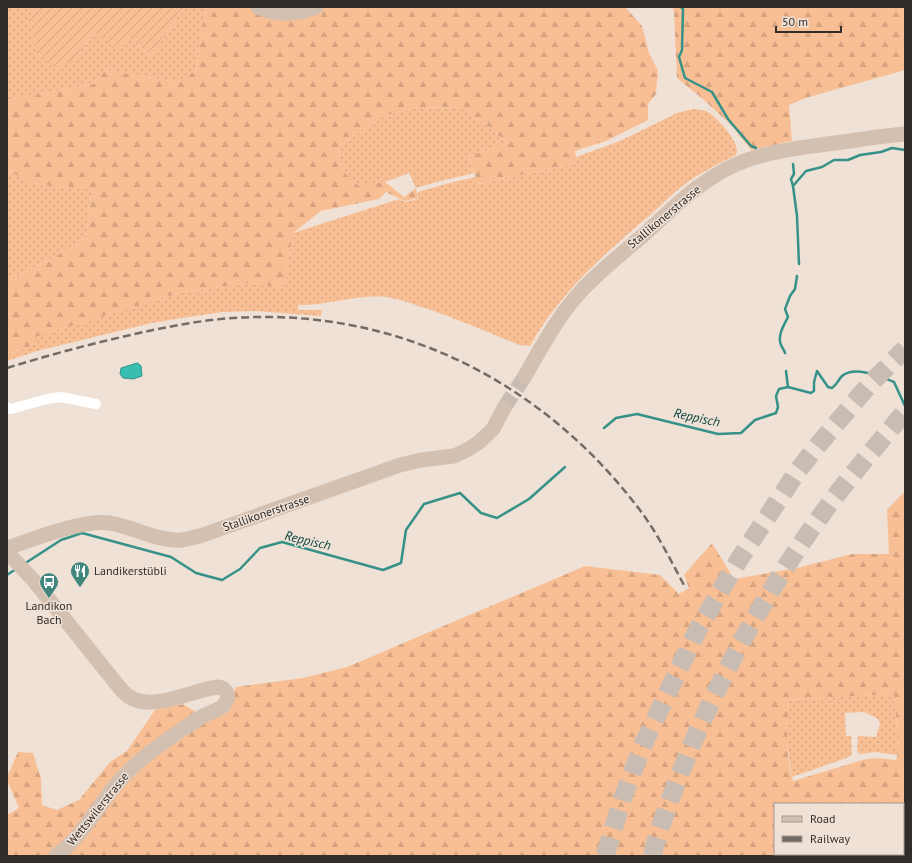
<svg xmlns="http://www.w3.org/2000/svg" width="912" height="863" font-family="'PT Sans',sans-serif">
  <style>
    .grass { fill: url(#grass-dots) }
    .forest { fill: url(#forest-firs); fill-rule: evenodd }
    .garden { fill: url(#garden-furrows) }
    .water { fill: #38beb0; stroke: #369288 }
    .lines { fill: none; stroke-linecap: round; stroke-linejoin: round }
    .stream { stroke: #369288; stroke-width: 2.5 }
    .secondary-tunnel { stroke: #c9bdb3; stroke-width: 15; stroke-dasharray: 15 8; stroke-linecap: butt }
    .highway-tunnel { stroke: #c9bdb3; stroke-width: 19; stroke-dasharray: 19 10; stroke-linecap: butt }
    .street { stroke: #fff; stroke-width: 10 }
    .secondary { stroke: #d4c0b1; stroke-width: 15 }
    .rail { stroke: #736b64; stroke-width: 2.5; stroke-dasharray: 8 4; stroke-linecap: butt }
    .labels { text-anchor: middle; stroke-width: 3; stroke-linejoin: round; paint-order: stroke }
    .street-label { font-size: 12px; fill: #322d29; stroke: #efe1d6 }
    .poi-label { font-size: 12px; fill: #322d29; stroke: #efe1d6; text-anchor: start }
    .water-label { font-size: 13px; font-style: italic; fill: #08443e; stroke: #efe1d6 }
  </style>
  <defs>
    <pattern id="grass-dots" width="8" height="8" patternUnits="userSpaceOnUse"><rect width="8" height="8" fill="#f9bf94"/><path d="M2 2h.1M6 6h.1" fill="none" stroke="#d6a480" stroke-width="1.8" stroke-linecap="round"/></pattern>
    <pattern id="forest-firs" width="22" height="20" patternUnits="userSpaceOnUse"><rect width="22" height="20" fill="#f9bf94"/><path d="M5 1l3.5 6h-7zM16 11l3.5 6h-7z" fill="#d6a480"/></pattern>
    <pattern id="garden-furrows" width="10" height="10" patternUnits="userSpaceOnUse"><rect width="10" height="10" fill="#f9bf94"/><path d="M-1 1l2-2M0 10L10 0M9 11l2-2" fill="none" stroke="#d6a480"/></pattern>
  </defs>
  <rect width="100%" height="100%" fill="#efe1d6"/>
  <g class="grass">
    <polygon points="7,7 36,7 28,18 74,60 94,32 119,50 127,40 130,39 151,55 185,7 208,7 204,16 196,70 177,82 106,70 94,84 7,100"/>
    <polygon points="419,107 461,108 488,126 507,143 469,156 474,173 437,182 416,188 409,173 385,182 359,186 344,172 337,147 383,116"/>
    <path d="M693,109c5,0 10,1 15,3 9,5 34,32 28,43 -23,11 -44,22 -62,38 -11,9 -19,19 -30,27 -44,38 -85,74 -114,126l-11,-1c-30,-13 -60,-25 -91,-36 -13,-4 -28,-10 -42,-12 -30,-3 -59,9 -88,8v5h24l-1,6 -65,-5 -33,1 -41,6 -30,5 -115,28 -30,10v-6l28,-11 -1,-7 148,-45 68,-9 34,5 9,-55 106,-34 6,3 13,-3v-7c19,-6 38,-11 58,-15l3,7 98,-21 -1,-6 44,-16 57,-28z"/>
    <polygon points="7,169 28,182 50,186 92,187 87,231 80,243 7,282"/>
    <polygon points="894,694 899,751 898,755 875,752 861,754 857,752 858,736 876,737 880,724 878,719 864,712 845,713 846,736 851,736 852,754 849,757 792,777 786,736 789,700"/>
  </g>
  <g class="forest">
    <polygon points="208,7 250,7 260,13 304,7 625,7 642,26 649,53 658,71 656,94 648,104 648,120 606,141 575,151 577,163 478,184 469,156 507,143 488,126 461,108 419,107 383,116 337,147 344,172 359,186 385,182 404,197 416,188 418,198 405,201 386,192 379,199 321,211 293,233 284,288 250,283 182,292 35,337 35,344 7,355 7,282 80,243 87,231 92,188 50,186 28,182 7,169 7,100 94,84 106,70 177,82 196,70 204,16"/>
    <polygon points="672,7 905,7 905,70 809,97 789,105 792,141 751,150 732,126 703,99 677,78 674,11"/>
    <path d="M905,491v365h-898v-41l12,-7 -12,-28v-3l11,-25 15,1 8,26 1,26 15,5 22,-10 31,-38 17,-11 28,-41 28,-6 21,13 27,-18 5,-12 67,-9 44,-11 238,-101 75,9 19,19 10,-6 -5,-13 28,-32 22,36 63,-11 55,-14h37l-2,-44zM894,694l5,57 -3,9 -18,-2 -12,1 -73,22c-8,-27 -6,-53 -4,-81zM775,804h128v50h-128z"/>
  </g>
  <polygon class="garden" points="36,7 185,7 151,55 130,39 127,40 119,51 94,32 74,60 55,68 37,55 28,18"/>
  <polygon class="water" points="137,363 139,364 141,366 142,376 133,379 123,378 120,374 121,368"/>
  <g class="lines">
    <g class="stream">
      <polyline points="681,7 683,9 682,50 679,57 685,78 712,92 728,119 751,146 756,148"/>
      <polyline points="793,164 794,174 791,179 793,186"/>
      <polyline points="799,264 797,216 793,186 806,171 822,167 834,160 848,160 860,155 881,152 892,148 905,150"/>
      <path d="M785,353c-1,-4 -3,-5 -4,-8 -4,-9 3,-20 7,-28l-3,-8 5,-13 5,-7 2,-13"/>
      <polyline points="786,371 788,387"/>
      <path d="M604,428l12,-10 21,-4 81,20 23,-1 14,-13 21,-7 2,-6 -2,-11 3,-7 9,-2 23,6 3,-2v-9l3,-11 11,16 4,1c5,-3 6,-8 10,-12 13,-11 39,1 52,6l11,24"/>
      <polyline points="24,564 61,540 82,533 171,557 196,573 222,580 240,569 260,548 282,542 383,570 401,563 406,530 424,504 460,493 481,513 497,518 529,499 565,467"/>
      <polyline points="7,575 16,569"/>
    </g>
    <polyline class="secondary-tunnel" points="504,408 525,376"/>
    <g class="highway-tunnel">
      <polyline points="605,856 623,797 642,747 697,631 740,558 797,472 818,445 868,386 905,349"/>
      <path d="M652,856c10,-39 26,-77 41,-114 38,-88 86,-172 144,-248 22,-28 45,-55 68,-82"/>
    </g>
    <polyline class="street" points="7,407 11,409 47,399 61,397 96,404"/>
    <g class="secondary">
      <path d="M258,7c19,9 38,8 58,0"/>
      <path d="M525,376c17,-30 33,-60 57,-86 20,-21 43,-39 65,-58 30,-28 60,-58 100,-72 26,-9 53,-12 80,-16 26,-3 52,-8 78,-10"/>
      <path d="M7,548c27,-9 76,-29 103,-25 24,4 48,19 72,17 6,-1 12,-3 18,-4l200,-71 21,-5 33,-4 13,-6 11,-7 15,-14 11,-21"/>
      <path d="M7,552l28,30 80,100c4,5 8,10 13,14 25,17 63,-6 90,-9 10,1 12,11 6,18 -5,6 -15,7 -21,11 -15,9 -29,19 -43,29 -17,12 -32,25 -45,41 -21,26 -32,49 -59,70"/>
    </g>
    <path class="rail" d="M7,368c39,-12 79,-23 119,-32 44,-10 88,-19 133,-19 151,-2 286,70 377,188 20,25 34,54 49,82"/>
  </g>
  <defs>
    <symbol id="restaurant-pin" viewBox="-11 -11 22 30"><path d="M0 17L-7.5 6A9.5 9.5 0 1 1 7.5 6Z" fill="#40867d" stroke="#efe1d6"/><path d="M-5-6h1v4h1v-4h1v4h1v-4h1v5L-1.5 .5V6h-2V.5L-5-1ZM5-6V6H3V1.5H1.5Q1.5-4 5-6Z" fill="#fff"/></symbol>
    <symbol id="bus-pin" viewBox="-11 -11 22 30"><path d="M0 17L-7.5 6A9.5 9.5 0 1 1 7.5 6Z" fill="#40867d" stroke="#efe1d6"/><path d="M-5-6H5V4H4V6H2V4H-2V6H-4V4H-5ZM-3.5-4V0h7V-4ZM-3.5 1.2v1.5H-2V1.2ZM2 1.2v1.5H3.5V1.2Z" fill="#fff"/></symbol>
  </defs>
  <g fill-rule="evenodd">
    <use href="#restaurant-pin" x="69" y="560" width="22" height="30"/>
    <use href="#bus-pin" x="38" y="571" width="22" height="30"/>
  </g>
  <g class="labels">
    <g class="street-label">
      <text transform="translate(664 217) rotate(-40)" y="4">Stallikonerstrasse</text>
      <text transform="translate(266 513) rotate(-19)" y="4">Stallikonerstrasse</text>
      <text transform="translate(98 809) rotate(-51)" y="4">Wettswilerstrasse</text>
    </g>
    <g class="poi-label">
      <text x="94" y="575">Landikerstübli</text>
      <text x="49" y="610" text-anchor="middle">Landikon<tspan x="49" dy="14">Bach</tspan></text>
    </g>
    <g class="water-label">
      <text transform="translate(697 417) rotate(12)" y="5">Reppisch</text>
      <text transform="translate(308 540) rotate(13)" y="5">Reppisch</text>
    </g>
  </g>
  <rect width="912" height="863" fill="none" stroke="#322d29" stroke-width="16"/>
  <rect x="774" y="803" width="130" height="52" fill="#efe1d6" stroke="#a39991"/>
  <rect x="782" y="816" width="20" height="6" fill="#d4c0b1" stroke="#a39991"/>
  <text x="810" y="823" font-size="12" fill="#322d29">Road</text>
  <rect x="782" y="836" width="20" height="6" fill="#736b64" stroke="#a39991"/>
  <text x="810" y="843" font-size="12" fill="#322d29">Railway</text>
  <path d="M776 26v6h65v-6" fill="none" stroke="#322d29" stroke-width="2"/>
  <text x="782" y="26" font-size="12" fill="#322d29" stroke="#efe1d6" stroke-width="3" paint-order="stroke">50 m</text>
</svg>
